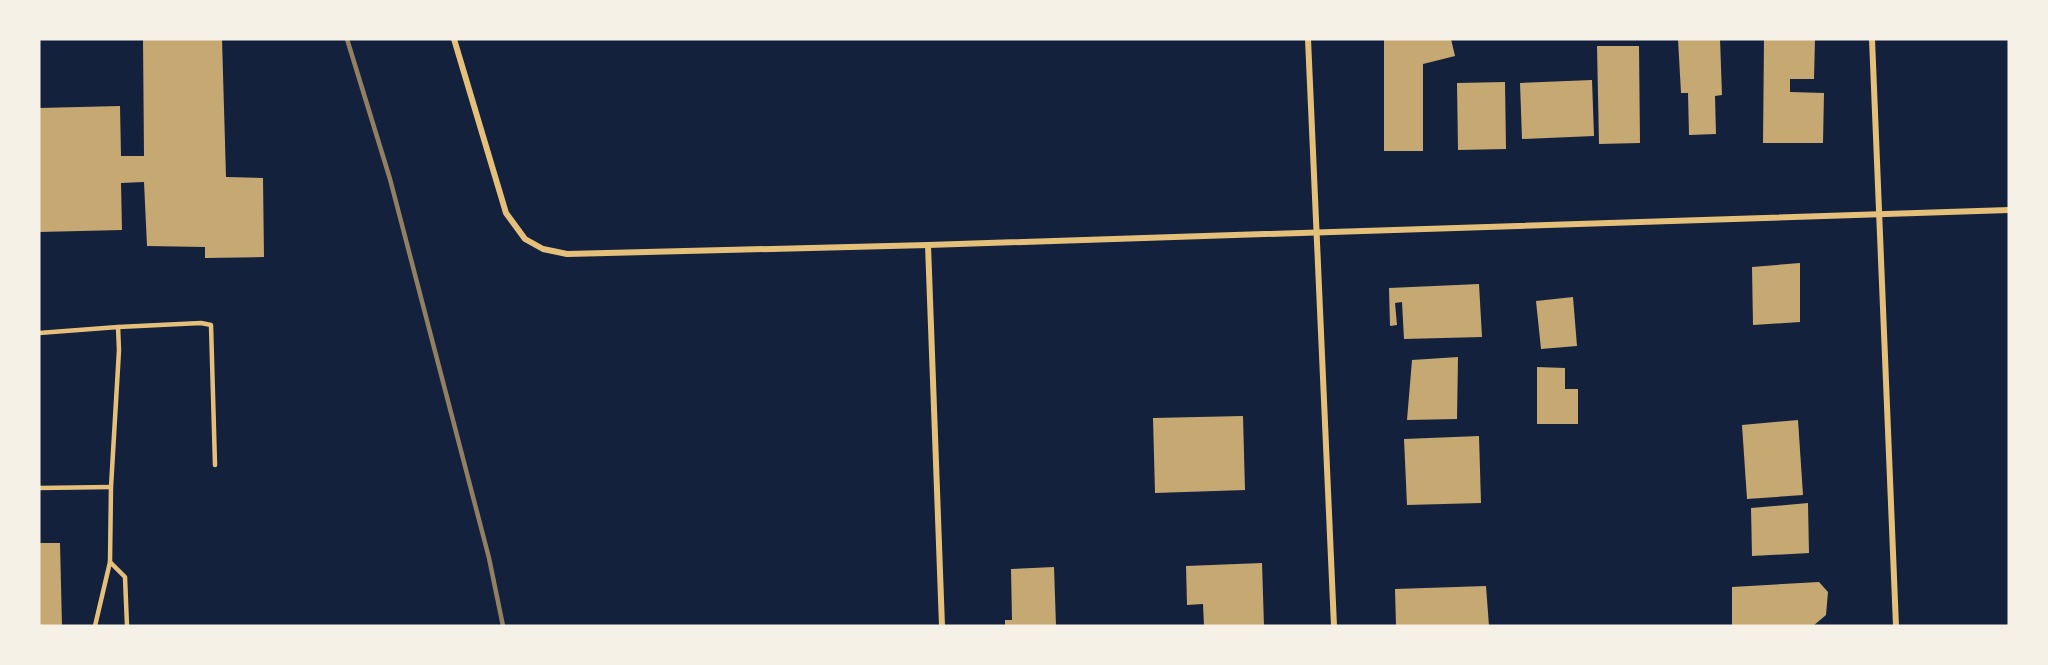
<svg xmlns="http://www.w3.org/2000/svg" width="2048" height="665" font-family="'Archivo Narrow',sans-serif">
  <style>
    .building { fill: #c6a872 }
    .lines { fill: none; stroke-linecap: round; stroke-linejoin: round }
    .service { stroke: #e5c07b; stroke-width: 4.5 }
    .minor { stroke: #e5c07b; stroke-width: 6 }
    .rail { stroke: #918062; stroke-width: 4.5 }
  </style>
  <rect width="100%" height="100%" fill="#14213d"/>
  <g class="building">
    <polygon points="143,39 222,39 226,177 263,178 264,257 205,258 205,247 147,246 144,182 121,183 122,230 39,232 39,108 120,106 121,156 144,156"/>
    <polygon points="1384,39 1451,39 1455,56 1423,64 1423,151 1384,151"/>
    <polygon points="1678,39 1720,39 1722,95 1715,96 1716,134 1689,135 1688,93 1681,93"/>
    <polygon points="1764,39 1815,39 1814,79 1790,79 1790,92 1824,93 1823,143 1763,143"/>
    <polygon points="1597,46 1639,46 1640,143 1599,144"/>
    <polygon points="1592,80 1594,136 1522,139 1520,83"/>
    <polygon points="1505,82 1506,149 1458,150 1457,83"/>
    <polygon points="1800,263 1800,322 1753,325 1752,267"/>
    <polygon points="1479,284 1482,337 1404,339 1402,302 1395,303 1397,325 1390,326 1389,288"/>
    <polygon points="1573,297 1577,346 1541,349 1536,301"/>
    <polygon points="1458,357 1457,419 1407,420 1412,360"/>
    <polygon points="1537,367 1565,368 1565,389 1578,389 1578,424 1537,424"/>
    <polygon points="1243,416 1245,490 1155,493 1153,418"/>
    <polygon points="1798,420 1803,495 1747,499 1742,425"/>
    <polygon points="1479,436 1481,503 1407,505 1404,439"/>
    <polygon points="1808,503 1809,553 1752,556 1751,508"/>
    <polygon points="39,543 60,543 62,626 39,626"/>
    <polygon points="1262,563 1264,626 1204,626 1203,604 1187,605 1186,566"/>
    <polygon points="1054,567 1056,626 1005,626 1005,620 1012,620 1011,569"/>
    <polygon points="1819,582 1828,592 1826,615 1813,626 1732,626 1732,587"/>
    <polygon points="1486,586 1489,626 1396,626 1395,589"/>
  </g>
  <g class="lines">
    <g class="service">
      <polyline points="118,327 201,323 211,325 215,465"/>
      <polyline points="39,333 118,327 119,350 111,487 110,562 95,626"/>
      <polyline points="39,488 111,487"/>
      <polyline points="110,562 125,577 127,626"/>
    </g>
    <g class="minor">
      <polyline points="454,39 506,213 525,239 543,249 567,254 928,245 2009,210"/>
      <polyline points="1308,39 1334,626"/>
      <polyline points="1872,39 1896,626"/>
      <polyline points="928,245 942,626"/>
    </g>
    <polyline class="rail" points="347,39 390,179 489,558 503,626"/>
  </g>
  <rect width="2048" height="665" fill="none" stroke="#f6f1e7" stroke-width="81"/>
</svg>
